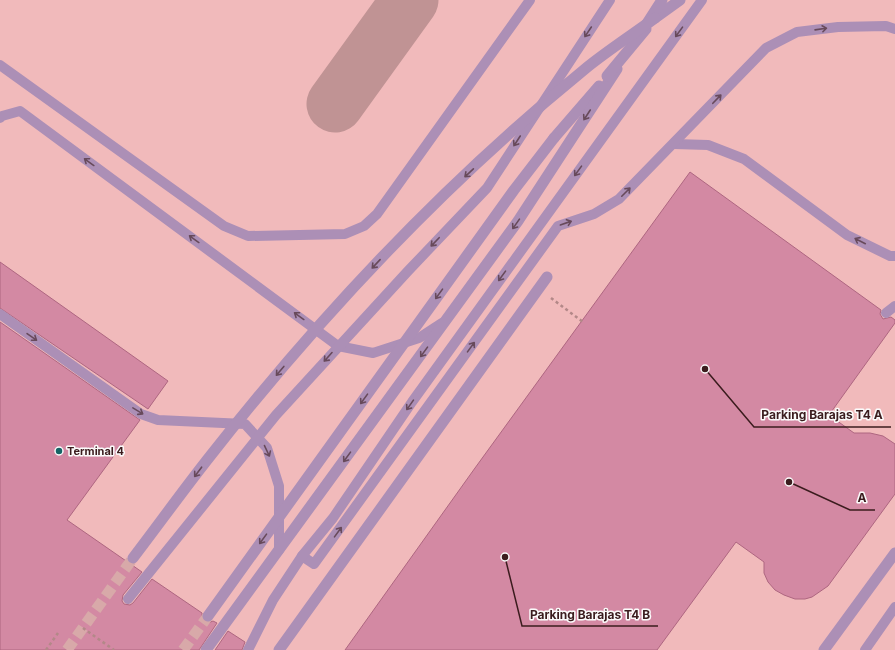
<svg xmlns="http://www.w3.org/2000/svg" width="895" height="650" font-family="Inter,sans-serif">
  <style>
    .built { fill: #f1babb }
    .lines { fill: none; stroke-linecap: round; stroke-linejoin: round }
    .taxiway { stroke: #c09394; stroke-width: 57 }
    .building { fill: #d389a3; stroke: #ae6680 }
    .tertiary-tunnel { stroke: #d8a9a9; stroke-width: 11; stroke-dasharray: 11 5.5; stroke-linecap: butt }
    .path { stroke: #b38888; stroke-width: 2.5; stroke-dasharray: 3 3; stroke-linecap: butt }
    .service { stroke: #ac8fb6; stroke-width: 10 }
    .pedestrian { stroke: #ac8fb6; stroke-width: 11 }
    .tertiary { stroke: #ac8fb6; stroke-width: 11 }
    .path-bridge { stroke: #b38888; stroke-width: 2.5; stroke-dasharray: 3 3; stroke-linecap: butt }
    .tertiary-bridge { stroke: #ac8fb6; stroke-width: 11 }
    .oneway { stroke: #684a5b }
    .poi-dot { fill: #156466; stroke: #fbfbfb; stroke-width: 1.5 }
    .labels { text-anchor: middle; stroke-width: 3; stroke-linejoin: round; paint-order: stroke }
    .poi-label { font-size: 11px; font-weight: bold; fill: #3b1c1e; stroke: #fbfbfb; text-anchor: start }
    .leader { fill: none; stroke: #3b1c1e; stroke-width: 1.5 }
    .callout-dot { fill: #3b1c1e; stroke: #fbfbfb; stroke-width: 1.5 }
    .callout-label { font-size: 12px; text-anchor: middle; font-weight: bold; fill: #3b1c1e; stroke: #fbfbfb; stroke-width: 3; stroke-linejoin: round; paint-order: stroke }
  </style>
  <rect width="100%" height="100%" fill="#fcc"/>
  <rect class="built" x="0" y="0" width="895" height="650"/>
  <g class="lines">
    <polyline class="taxiway" points="335,104 410,0"/>
  </g>
  <g class="building">
    <polygon points="690,172 881,310 880,314 883,319 891,317 895,320 895,323 829,415 854,433 870,433 883,436 895,444 895,494 828,586 812,597 805,599 795,599 784,595 775,590 768,582 764,573 764,562 736,542 657,650 345,650 475,468"/>
    <polygon points="0,262 168,381 148,409 0,308"/>
    <polygon points="0,322 140,420 67,520 142,572 123,595 122,601 124,604 130,605 133,603 152,579 202,613 202,619 204,622 208,623 213,621 217,623 199,650 0,650"/>
    <polygon points="228,631 245,642 242,650 215,650"/>
  </g>
  <g class="lines">
    <g class="tertiary-tunnel">
      <polyline points="67,650 133,558"/>
      <polyline points="183,650 208,616"/>
    </g>
    <g class="path">
      <polyline points="551,298 583,322"/>
      <polyline points="46,650 58,633"/>
    </g>
    <g class="service">
      <polyline points="0,65 224,226 248,236 345,234 364,226 377,214 530,0"/>
      <polyline points="0,118 2,116 20,111 338,346 373,353 419,338 442,323"/>
      <polyline points="674,144 708,145 744,159 847,235 890,256 895,256"/>
      <polyline points="886,313 895,306"/>
      <polyline points="0,314 141,414 158,420 245,424 267,448 279,486 279,550"/>
      <polyline points="302,556 314,564 558,226 594,214 619,199 766,48 797,32 838,27 886,26 895,29"/>
      <polyline points="128,599 276,415 408,271 487,188 610,0"/>
      <polyline points="248,650 273,600 302,556 333,518 412,402 702,0"/>
      <polyline points="865,650 895,607"/>
    </g>
    <polyline class="pedestrian" points="279,650 547,277"/>
    <g class="tertiary">
      <polyline points="655,18 680,0"/>
      <polyline points="646,25 662,0"/>
      <polyline points="554,138 599,86"/>
      <polyline points="206,650 518,221 617,69"/>
      <polyline points="824,650 895,553"/>
    </g>
    <polyline class="path-bridge" points="83,628 114,650"/>
    <g class="tertiary-bridge">
      <polyline points="607,76 646,29"/>
      <path d="M133,558c26,-34 51,-69 78,-103 110,-140 235,-273 374,-386 22,-18 47,-34 70,-51"/>
      <polyline points="208,616 514,190 554,138"/>
    </g>
  </g>
  <defs><path id="oneway-shaft" d="M-6 0H5M1.5-3L5.5 0L1.5 3" fill="none" stroke-width="1.6" stroke-linecap="round" stroke-linejoin="round"/></defs>
  <g class="oneway">
    <use href="#oneway-shaft" transform="translate(821 29) rotate(-8)"/>
    <use href="#oneway-shaft" transform="translate(588 32) rotate(124)"/>
    <use href="#oneway-shaft" transform="translate(679 32) rotate(126)"/>
    <use href="#oneway-shaft" transform="translate(717 99) rotate(-46)"/>
    <use href="#oneway-shaft" transform="translate(587 115) rotate(123)"/>
    <use href="#oneway-shaft" transform="translate(517 141) rotate(123)"/>
    <use href="#oneway-shaft" transform="translate(89 162) rotate(-144)"/>
    <use href="#oneway-shaft" transform="translate(578 171) rotate(126)"/>
    <use href="#oneway-shaft" transform="translate(469 173) rotate(137)"/>
    <use href="#oneway-shaft" transform="translate(626 192) rotate(-45)"/>
    <use href="#oneway-shaft" transform="translate(566 223) rotate(-19)"/>
    <use href="#oneway-shaft" transform="translate(516 224) rotate(125)"/>
    <use href="#oneway-shaft" transform="translate(194 239) rotate(-144)"/>
    <use href="#oneway-shaft" transform="translate(860 241) rotate(-153)"/>
    <use href="#oneway-shaft" transform="translate(435 242) rotate(134)"/>
    <use href="#oneway-shaft" transform="translate(376 264) rotate(133)"/>
    <use href="#oneway-shaft" transform="translate(502 276) rotate(126)"/>
    <use href="#oneway-shaft" transform="translate(439 294) rotate(126)"/>
    <use href="#oneway-shaft" transform="translate(299 316) rotate(-144)"/>
    <use href="#oneway-shaft" transform="translate(32 337) rotate(35)"/>
    <use href="#oneway-shaft" transform="translate(471 347) rotate(-54)"/>
    <use href="#oneway-shaft" transform="translate(424 352) rotate(126)"/>
    <use href="#oneway-shaft" transform="translate(328 357) rotate(132)"/>
    <use href="#oneway-shaft" transform="translate(280 371) rotate(130)"/>
    <use href="#oneway-shaft" transform="translate(364 399) rotate(126)"/>
    <use href="#oneway-shaft" transform="translate(410 405) rotate(125)"/>
    <use href="#oneway-shaft" transform="translate(138 411) rotate(31)"/>
    <use href="#oneway-shaft" transform="translate(267 451) rotate(65)"/>
    <use href="#oneway-shaft" transform="translate(347 457) rotate(126)"/>
    <use href="#oneway-shaft" transform="translate(198 472) rotate(127)"/>
    <use href="#oneway-shaft" transform="translate(338 532) rotate(-54)"/>
    <use href="#oneway-shaft" transform="translate(263 539) rotate(126)"/>
  </g>
  <circle class="poi-dot" cx="59" cy="451" r="4"/>
  <g class="labels">
    <g class="poi-label">
      <text x="67" y="455">Terminal 4</text>
    </g>
  </g>
  <path class="leader" d="M705 369L754 427H891M789 482L850 510H875M505 557L522 626H658"/>
  <g class="callout-dot">
    <circle cx="705" cy="369" r="4"/>
    <circle cx="789" cy="482" r="4"/>
    <circle cx="505" cy="557" r="4"/>
  </g>
  <g class="callout-label">
    <text x="822" y="419">Parking Barajas T4 A</text>
    <text x="862" y="502">A</text>
    <text x="590" y="619">Parking Barajas T4 B</text>
  </g>
</svg>
